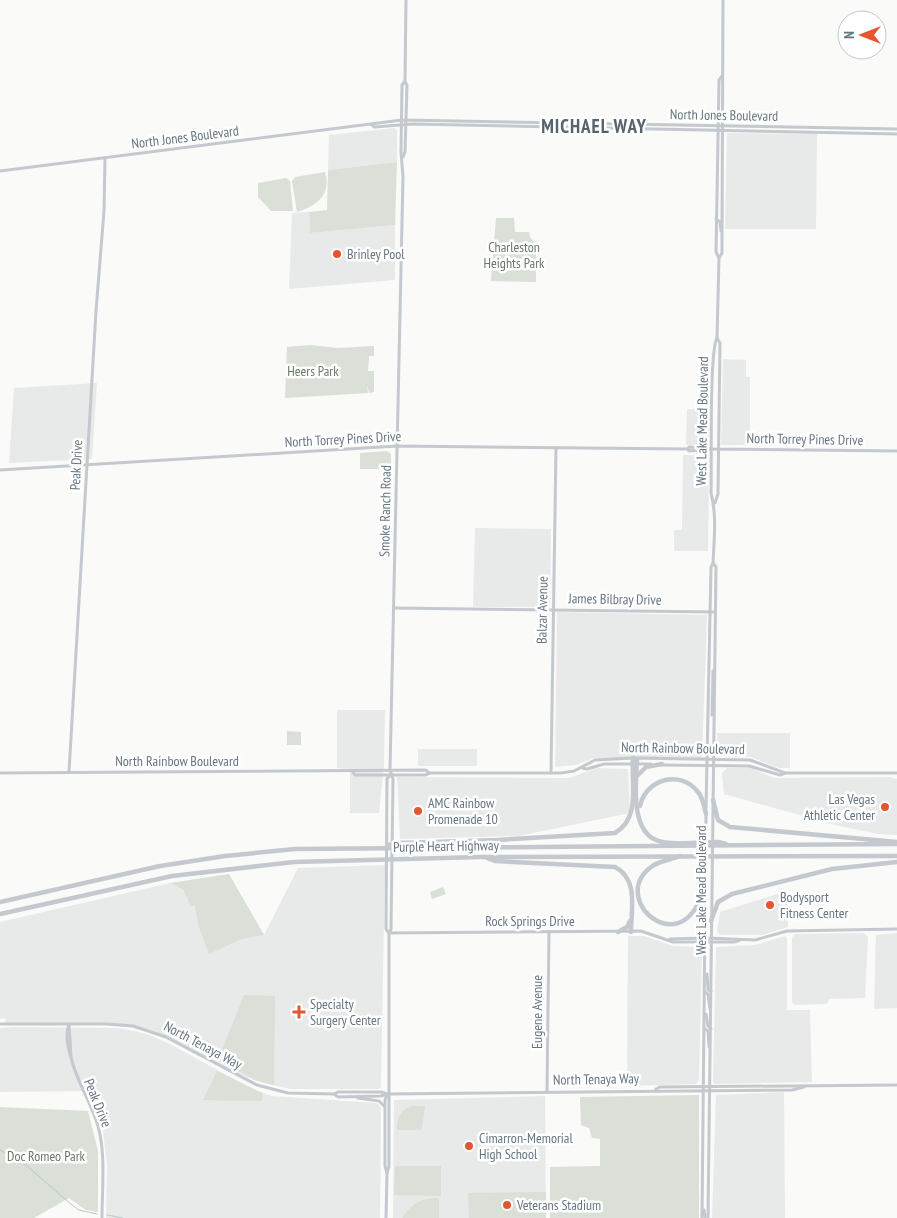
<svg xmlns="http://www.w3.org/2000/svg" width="897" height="1218" font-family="'PT Sans Narrow',sans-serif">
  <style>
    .built { fill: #e8e9e9 }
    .green { fill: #dadfd7 }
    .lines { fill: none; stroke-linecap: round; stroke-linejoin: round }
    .stream { stroke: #bbc7cb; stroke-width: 1 }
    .secondary { stroke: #c3c9ce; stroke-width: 3 }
    .primary { stroke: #c3c9ce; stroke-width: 3 }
    .highway { stroke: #c3c9ce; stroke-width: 4.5 }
    .poi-dot { fill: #e4572e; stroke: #fff; stroke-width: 2 }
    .labels { text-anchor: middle; stroke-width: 5; stroke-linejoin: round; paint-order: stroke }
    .street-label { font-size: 14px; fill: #657683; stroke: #fff }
    .park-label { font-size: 14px; fill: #687a64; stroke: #fff }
    .poi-label { font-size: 14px; fill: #657683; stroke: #fff; text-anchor: start }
    .district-label { font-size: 19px; font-weight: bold; letter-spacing: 1px; fill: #57646e; stroke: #fff }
  </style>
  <rect width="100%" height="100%" fill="#fafaf8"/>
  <g class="built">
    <polygon points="395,128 397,130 397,162 328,170 329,135"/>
    <polygon points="727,133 817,134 816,229 725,229"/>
    <polygon points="309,212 310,233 395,225 395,280 289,289 292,213"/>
    <polygon points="723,359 746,360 746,377 750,377 750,437 754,440 754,445 721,445"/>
    <polygon points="97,383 92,459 9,463 14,388"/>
    <polygon points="687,409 710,409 709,445 686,445"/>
    <polygon points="683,455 709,455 708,551 674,551 674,530 682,530"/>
    <polygon points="475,528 551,529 550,607 473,607"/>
    <polygon points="557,612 707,615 702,758 594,758 576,765 555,767"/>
    <polygon points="337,710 385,710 384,764 379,813 350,813 350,769 337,768"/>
    <polygon points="717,733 790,733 790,768 779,768 750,757 719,756"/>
    <rect x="418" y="749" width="59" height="17"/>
    <polygon points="597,768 628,769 630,813 519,836 400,839 397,777 569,778"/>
    <polygon points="727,768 751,768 774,778 889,777 897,779 897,835 878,834 835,825 724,794 722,773"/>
    <polygon points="385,865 381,1087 379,1089 290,1089 263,1083 224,1069 152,1031 122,1025 6,1023 5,1018 0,1019 0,922 170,883 182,890 194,905 199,928 209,953 242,939 264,935 298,868"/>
    <polygon points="787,891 788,927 763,935 720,935 717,932 720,912"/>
    <polygon points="864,933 868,937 865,998 829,999 827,1004 795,1005 792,1002 792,938 795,934"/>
    <polygon points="897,933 897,1008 874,1009 876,935"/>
    <polygon points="628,936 644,936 673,946 702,947 699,1080 696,1084 627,1086"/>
    <polygon points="785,936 787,938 787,1010 810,1010 812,1082 715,1084 713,1082 716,947 755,945"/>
    <polygon points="14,1027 117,1028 135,1031 150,1035 170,1044 252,1089 272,1096 377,1103 381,1108 380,1218 106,1218 107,1166 103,1131 87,1091 0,1092 0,1028"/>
    <polygon points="784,1092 785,1218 712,1218 716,1095"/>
    <polygon points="545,1096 546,1218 393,1218 394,1100"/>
  </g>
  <g class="green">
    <polygon points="397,162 395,225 310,233 309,212 327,210 328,170"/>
    <path d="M325,172c7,23 -9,34 -28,40l-5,-31 3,-4z"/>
    <polygon points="286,178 290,181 293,211 271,211 258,197 258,183"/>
    <polygon points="496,218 514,218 515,232 529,232 530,237 536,244 536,282 491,281"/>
    <polygon points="310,345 338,348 374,346 374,356 369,356 368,371 374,371 374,392 369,393 367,385 368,393 285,398 287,347"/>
    <polygon points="387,451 391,454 391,469 360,469 360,453"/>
    <polygon points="287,731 301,732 301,745 287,745"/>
    <polygon points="229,874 264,935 242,939 209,954 199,928 194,905 191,906 183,890 170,883"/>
    <polygon points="443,887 446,894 432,899 430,892"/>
    <polygon points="244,995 275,996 274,1085 255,1080 218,1060"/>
    <polygon points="217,1071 262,1093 262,1101 203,1100"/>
    <polygon points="699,1095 699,1218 550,1218 550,1167 600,1166 600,1139 592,1138 589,1128 581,1125 580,1097"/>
    <path d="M412,1106h13l-3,22 -2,2h-23c0,-12 3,-20 15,-24z"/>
    <polygon points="0,1107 88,1111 98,1151 98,1212 86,1210 69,1198 34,1218 0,1218"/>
    <polygon points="395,1166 441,1166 441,1196 394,1195"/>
    <polygon points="546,1192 546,1218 469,1218 468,1193"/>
    <path d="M439,1198v20h-37c10,-14 18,-20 37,-20z"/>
  </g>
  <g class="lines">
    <g class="stream">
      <polyline points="0,1150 27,1166 72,1205 79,1210 97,1214"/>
      <polyline points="107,1215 123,1218"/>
    </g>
    <g class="secondary">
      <polyline points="403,157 405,152 407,85 405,82"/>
      <polyline points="688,449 689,447 712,449 897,451"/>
      <polyline points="688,449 689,451 712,449"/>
      <polyline points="0,470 397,446 688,449"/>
      <polyline points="394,608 715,612"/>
      <polyline points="69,772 96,311 104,211 105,158"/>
      <polyline points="551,773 556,448"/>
      <polyline points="389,933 641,931 673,942 734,942 740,940"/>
      <polyline points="389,933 386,929 387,779 390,775"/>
      <polyline points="670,939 706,938 755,940 787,931 897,929"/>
      <polyline points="0,1024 107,1024 133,1026 166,1037 257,1085 288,1093 334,1094 338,1097 381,1096 388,1094 792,1090 804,1087"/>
      <path d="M69,1024c-4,12 -1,23 2,34 6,24 20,44 27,68 8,29 4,62 4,92"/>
      <polyline points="69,1025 71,1056"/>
      <polyline points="656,1089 660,1087 897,1085"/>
      <polyline points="547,1091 549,932"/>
      <polyline points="334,1094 338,1092 381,1092 387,1094"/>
      <polyline points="358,1098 379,1101 384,1106"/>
      <polyline points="387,1173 385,1166 385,1100 387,1095"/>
      <polyline points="386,1218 387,1173 389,1167 389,933 391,929 393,779 390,770 403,177 401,152 402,85 405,81 406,0"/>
    </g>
    <g class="primary">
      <polyline points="372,125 374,127 413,124 897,134"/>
      <polyline points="0,171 402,120 897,129"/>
      <polyline points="716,219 720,222 721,231"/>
      <polyline points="719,258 722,253 722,233 723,0"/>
      <polyline points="715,503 718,494 720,343 717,338 719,258 716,252 719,80 722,76"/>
      <polyline points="712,715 713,671"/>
      <polyline points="662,765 749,766 780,775 785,773 897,773"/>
      <polyline points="582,768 587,769 604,764 651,764"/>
      <polyline points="353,772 355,775 426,775 429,773 561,773 574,771 595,760 633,758 750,760 785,773"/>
      <polyline points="0,773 426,770 429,773"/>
      <path d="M706,808l5,-241 2,-4c1,-23 4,-47 -2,-70 1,-24 -2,-141 6,-155"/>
      <polyline points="707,974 708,990 711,991"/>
      <polyline points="705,992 708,994 710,1009"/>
      <polyline points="706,1014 708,1026 711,1029"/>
      <polyline points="705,1029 708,1031 709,1047"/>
      <polyline points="704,1210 705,1218"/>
      <polyline points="702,1218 706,814"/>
      <polyline points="708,1218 716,567 713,563"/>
    </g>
    <g class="highway">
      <path d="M637,759c-1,23 -7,70 19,81 15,6 46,2 62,2l8,2"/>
      <polyline points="637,776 646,767 662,764"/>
      <polyline points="713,800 718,820 730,827 897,842"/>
      <path d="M640,806c6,-27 40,-37 58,-14 5,6 6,14 8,22"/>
      <path d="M388,845l11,-2 98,-3 118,-7c26,-15 16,-49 18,-75"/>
      <path d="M680,856c-10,4 -21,5 -29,11 -46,35 41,104 55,9"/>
      <path d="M487,858l8,3 120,6c24,12 16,43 16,65"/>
      <polyline points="0,902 160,866 225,856 295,849 897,844"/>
      <polyline points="0,914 172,876 294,862 481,857 897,856"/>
      <polyline points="711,921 718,902 732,894 832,869 897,862"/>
      <polyline points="618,932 627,927 630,921"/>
    </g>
  </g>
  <g class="poi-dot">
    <circle cx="337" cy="254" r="5"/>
    <circle cx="885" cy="807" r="5"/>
    <circle cx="418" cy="811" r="5"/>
    <circle cx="770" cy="905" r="5"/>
    <path d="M296.5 1004.5h5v5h5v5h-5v5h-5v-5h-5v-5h5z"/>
    <circle cx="469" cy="1146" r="5"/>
    <circle cx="507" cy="1205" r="5"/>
  </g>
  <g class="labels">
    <g class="street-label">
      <text transform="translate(724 115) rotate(1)" y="5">North Jones Boulevard</text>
      <text transform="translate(185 137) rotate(-7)" y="5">North Jones Boulevard</text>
      <text transform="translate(702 421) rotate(-89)" y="5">West Lake Mead Boulevard</text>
      <text transform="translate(343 439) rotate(-3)" y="5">North Torrey Pines Drive</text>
      <text transform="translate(805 439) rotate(1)" y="5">North Torrey Pines Drive</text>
      <text transform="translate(76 465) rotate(-87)" y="5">Peak Drive</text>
      <text transform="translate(385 511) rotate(-89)" y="5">Smoke Ranch Road</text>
      <text transform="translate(615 599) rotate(1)" y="5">James Bilbray Drive</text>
      <text transform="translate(542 610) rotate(-89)" y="5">Balzar Avenue</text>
      <text transform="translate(683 748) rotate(1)" y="5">North Rainbow Boulevard</text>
      <text x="177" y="766">North Rainbow Boulevard</text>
      <text transform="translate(446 846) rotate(-1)" y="5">Purple Heart Highway</text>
      <text transform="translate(701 890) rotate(-90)" y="5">West Lake Mead Boulevard</text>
      <text x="530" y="926">Rock Springs Drive</text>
      <text transform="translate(537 1012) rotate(-90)" y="5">Eugene Avenue</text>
      <text transform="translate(203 1045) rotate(28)" y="5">North Tenaya Way</text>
      <text transform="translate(596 1079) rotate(-1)" y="5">North Tenaya Way</text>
      <text transform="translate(98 1103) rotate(68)" y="5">Peak Drive</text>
    </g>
    <g class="park-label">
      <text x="514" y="252">Charleston<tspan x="514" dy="16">Heights Park</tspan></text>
      <text x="313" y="376">Heers Park</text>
      <text x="46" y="1161">Doc Romeo Park</text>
    </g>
    <g class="poi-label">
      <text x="347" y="259">Brinley Pool</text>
      <text x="875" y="804" text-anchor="end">Las Vegas<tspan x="875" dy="16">Athletic Center</tspan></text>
      <text x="428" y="808">AMC Rainbow<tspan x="428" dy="16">Promenade 10</tspan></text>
      <text x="780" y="902">Bodysport<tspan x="780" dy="16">Fitness Center</tspan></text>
      <text x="310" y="1009">Specialty<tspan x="310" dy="16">Surgery Center</tspan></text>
      <text x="479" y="1143">Cimarron-Memorial<tspan x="479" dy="16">High School</tspan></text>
      <text x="517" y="1210">Veterans Stadium</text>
    </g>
    <g class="district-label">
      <text x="594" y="133">MICHAEL WAY</text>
    </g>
  </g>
  <g transform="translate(862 35) rotate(270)"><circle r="24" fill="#ffffff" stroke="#c1c8cd"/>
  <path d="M0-4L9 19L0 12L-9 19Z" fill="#e4572e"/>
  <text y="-8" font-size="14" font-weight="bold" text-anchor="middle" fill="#657683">N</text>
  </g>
</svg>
